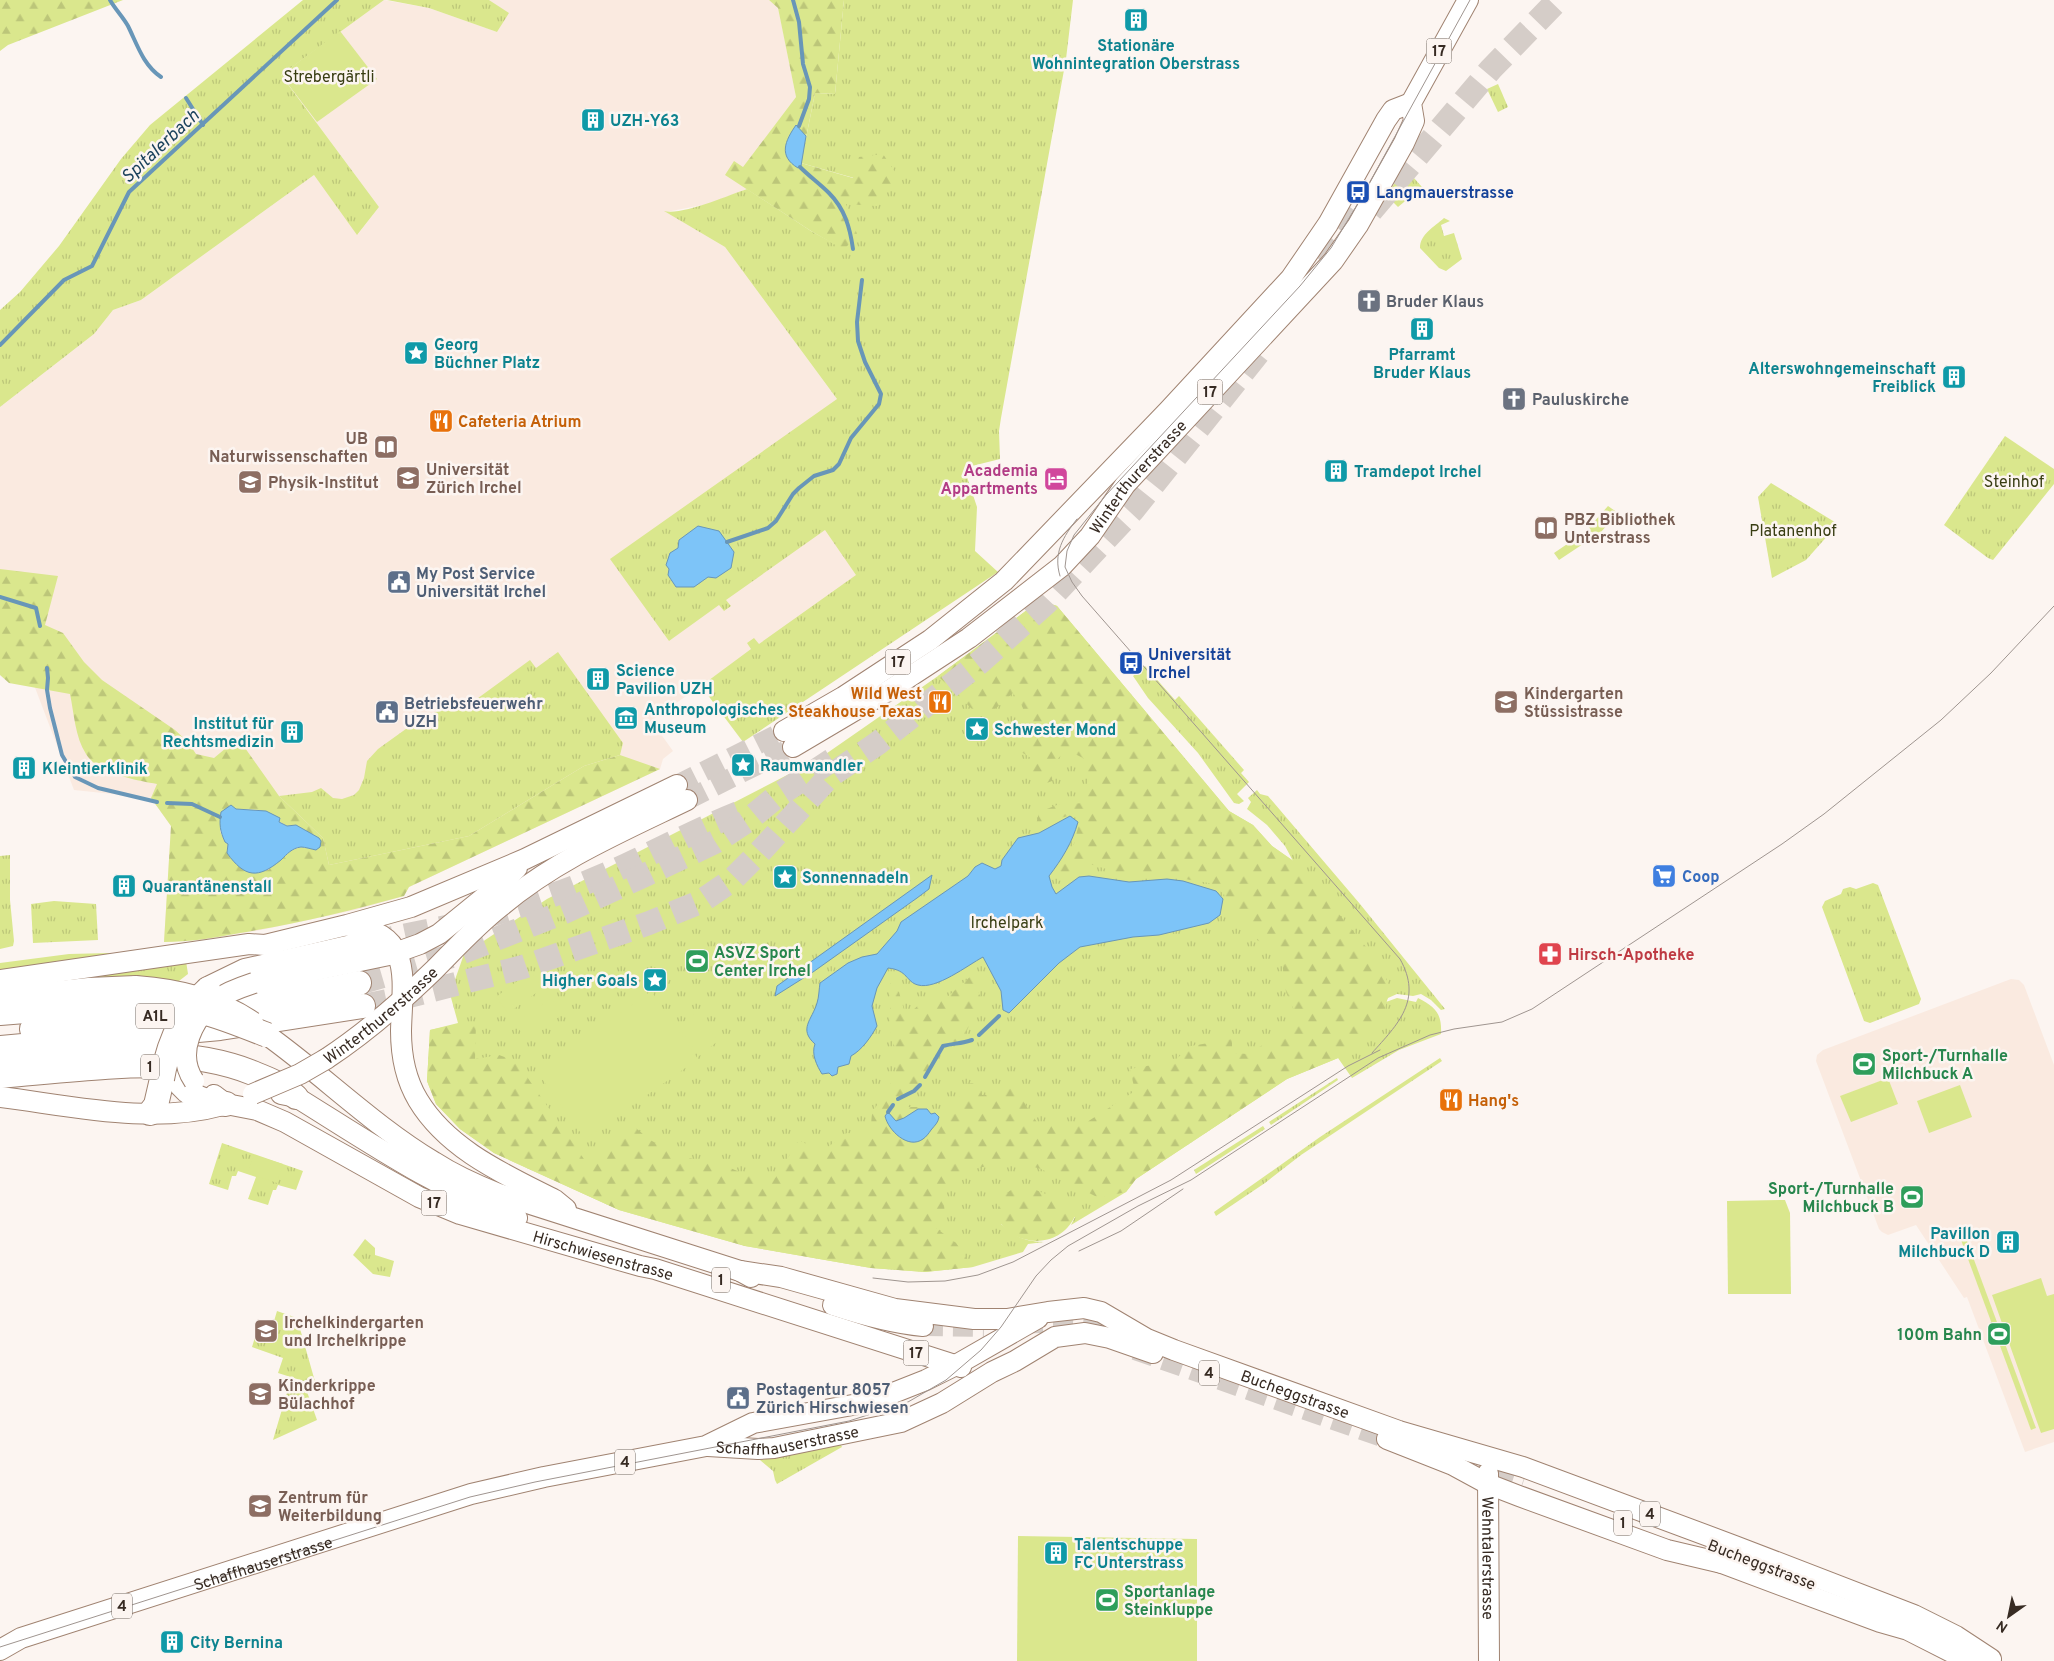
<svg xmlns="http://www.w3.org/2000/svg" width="2054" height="1661" font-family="Overpass,sans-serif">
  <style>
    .built { fill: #faeae0 }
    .grass { fill: url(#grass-tufts) }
    .forest { fill: url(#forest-firs); fill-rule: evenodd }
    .garden { fill: #dae78d }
    .water { fill: #7dc4f8; stroke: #6896b8 }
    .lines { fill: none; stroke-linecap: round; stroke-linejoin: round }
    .stream { stroke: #6896b8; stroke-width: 4 }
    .primary-tunnel { stroke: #d5cdc8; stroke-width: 20; stroke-dasharray: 20 10; stroke-linecap: butt }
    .highway-tunnel { stroke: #d5cdc8; stroke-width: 24; stroke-dasharray: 24 12; stroke-linecap: butt }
    .primary-casing { stroke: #a08371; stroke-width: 22 }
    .highway-casing { stroke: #a08371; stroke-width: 26 }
    .primary { stroke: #fff; stroke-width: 20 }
    .highway { stroke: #fff; stroke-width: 24 }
    .tram { stroke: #9f9590; stroke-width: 1 }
    .primary-bridge-casing { stroke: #a08371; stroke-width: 22; stroke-linecap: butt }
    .highway-bridge-casing { stroke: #a08371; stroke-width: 26; stroke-linecap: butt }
    .primary-bridge { stroke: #fff; stroke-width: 20 }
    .highway-bridge { stroke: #fff; stroke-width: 24 }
    .labels { text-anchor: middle; stroke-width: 5; stroke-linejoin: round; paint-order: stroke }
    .shield { fill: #fcf5f1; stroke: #726861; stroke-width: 1 }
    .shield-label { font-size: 15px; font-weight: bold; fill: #372b23 }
    .culture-label { font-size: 16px; font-weight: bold; fill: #0d838f; stroke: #fcf5f1; text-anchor: start }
    .park-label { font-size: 16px; fill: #383d12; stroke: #fcf5f1 }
    .transit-label { font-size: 16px; font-weight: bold; fill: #164399; stroke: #fcf5f1; text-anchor: start }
    .worship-label { font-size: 16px; font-weight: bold; fill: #5b616d; stroke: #fcf5f1; text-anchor: start }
    .food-label { font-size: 16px; font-weight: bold; fill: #c56008; stroke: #fcf5f1; text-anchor: start }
    .education-label { font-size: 16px; font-weight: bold; fill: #785e54; stroke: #fcf5f1; text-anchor: start }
    .hotel-label { font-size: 16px; font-weight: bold; fill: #b23c85; stroke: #fcf5f1; text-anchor: end }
    .street-label { font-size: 16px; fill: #372b23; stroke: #fcf5f1 }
    .service-label { font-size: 16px; font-weight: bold; fill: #4e5e75; stroke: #fcf5f1; text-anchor: start }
    .shop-label { font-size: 16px; font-weight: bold; fill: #366cbe; stroke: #fcf5f1; text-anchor: start }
    .leisure-label { font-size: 16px; font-weight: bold; fill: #27864d; stroke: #fcf5f1; text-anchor: start }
    .health-label { font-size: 16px; font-weight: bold; fill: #be3a42; stroke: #fcf5f1; text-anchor: start }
    .water-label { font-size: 18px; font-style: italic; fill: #1b425c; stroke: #fcf5f1 }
  </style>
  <defs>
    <pattern id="grass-tufts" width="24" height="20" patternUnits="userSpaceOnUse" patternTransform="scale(1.25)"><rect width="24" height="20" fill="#dae78d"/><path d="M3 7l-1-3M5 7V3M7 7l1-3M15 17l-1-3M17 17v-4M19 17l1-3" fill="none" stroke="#bcc679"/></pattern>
    <pattern id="forest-firs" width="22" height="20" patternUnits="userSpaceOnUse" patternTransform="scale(1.25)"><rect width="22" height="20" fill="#dae78d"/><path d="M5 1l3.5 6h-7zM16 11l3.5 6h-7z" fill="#bcc679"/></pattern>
  </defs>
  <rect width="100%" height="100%" fill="#fcf5f1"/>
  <g class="built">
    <polygon points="384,0 429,8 497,32 508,13 489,0 769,0 778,7 796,97 743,168 726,174 747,189 708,204 666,212 725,247 837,399 868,572 700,686 650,722 653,723 673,751 663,759 660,769 409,887 404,896 355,910 256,931 206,939 164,942 171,826 151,798 74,790 26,664 0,625 0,407 94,334 113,310 141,300 314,175 358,234 379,207 281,75"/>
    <polygon points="2011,979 2019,980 2024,985 2054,1065 2054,1442 2025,1452 1967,1297 1964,1298 1916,1225 1888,1235 1882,1232 1879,1229 1816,1061 1817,1055 1823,1050"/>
  </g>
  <g class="grass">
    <polygon points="303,0 384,0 281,75 379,207 357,235 314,175 141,300 113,310 94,334 0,407 0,310 20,292 59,246 121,159 150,125"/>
    <polygon points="387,0 489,0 509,13 497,32 429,8"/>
    <path d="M844,0h229l-7,59 -65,359 -2,13 1,28 -36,9 13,39 -2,44 23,21 -255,170 -42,-56 50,-37 -4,-6 7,-5 5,6 97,-69 -31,-45 -99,70 5,6 -7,5 -5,-6 -50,36 -59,-82 227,-160 -112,-152 -61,-36c17,5 65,-16 83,-22l64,42 33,18 1,-45 9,-26 -53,-15 14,-70 20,1z"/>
    <polygon points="1498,84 1508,107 1498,112 1487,89"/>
    <polygon points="1404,167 1422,187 1398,207 1387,196"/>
    <path d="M1444,218l6,3 -9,4 3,11 10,-3 8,26 -16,12 -7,-3 -19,-20c0,-14 14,-21 24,-30z"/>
    <polygon points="2005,436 2054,469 2054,484 1993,560 1988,558 1944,525"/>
    <polygon points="1771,483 1838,524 1806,560 1772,578 1758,497"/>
    <path d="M1045,602l12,4 172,205 24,14 19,21 21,15 -8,-15 -18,-21 -20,-16 4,-7 -3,-4 9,-8 3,4 8,2 92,108 85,105 -4,1 -10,-10 -10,-6 -8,2 -16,-2 -9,4 -2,4 11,-4 19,4 2,-4c18,9 24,16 23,36l-42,16 -47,28 -14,-20 -51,21 -151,100 -10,13 -55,33 4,-8 -74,7c14,13 23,17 43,18l-16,2 -5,8 -50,15 -48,5 -54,-4 -126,-22 -126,-36 -125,-57 -34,-24 -24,-25 -9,-23 3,-51 28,-7 -8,-29 14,-40 83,-55 273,-141 118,-82 89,-66z"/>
    <polygon points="558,652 623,743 620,755 584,766 469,836 329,865 323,838 279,796 312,792 321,788 333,798 342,799 354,795 359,790 364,778 367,761 378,749 417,721 436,712 474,701 530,660 536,668"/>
    <polygon points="1145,666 1175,700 1179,696 1244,770 1241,773 1249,782 1237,794 1244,801 1239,804 1234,803 1198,753 1148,698 1133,676"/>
    <polygon points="10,855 10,900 14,941 13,946 0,949 0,856"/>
    <polygon points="1873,883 1878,885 1921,999 1919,1004 1870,1023 1864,1021 1822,907 1825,901 1841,894 1843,889 1850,887 1856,889"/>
    <polygon points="54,901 96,904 98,940 33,943 31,904"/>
    <polygon points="186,961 188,974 175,984 0,992"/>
    <polygon points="1440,1058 1442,1061 1301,1155 1265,1183 1216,1216 1214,1212 1320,1137"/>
    <polygon points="1337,1078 1338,1080 1271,1125 1269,1122"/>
    <polygon points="1263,1126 1265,1129 1196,1174 1194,1170"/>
    <polygon points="222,1143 303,1171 296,1190 278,1185 276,1190 273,1190 268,1205 248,1199 256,1177 238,1171 236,1176 232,1176 228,1190 209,1184"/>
    <polygon points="365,1239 375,1248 375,1255 394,1261 390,1277 373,1274 353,1255"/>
    <polygon points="277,1311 297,1318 316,1385 278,1373 283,1358 252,1347 256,1334 269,1338"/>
    <polygon points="290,1382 305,1386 317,1420 273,1440"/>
    <polygon points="841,1445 842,1447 777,1484 775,1480 773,1471 760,1460"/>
  </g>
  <g class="forest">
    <polygon points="0,0 123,0 8,45 0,51"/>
    <polygon points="769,0 844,0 835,94 815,93 801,163 853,178 859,157 883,154 897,175 877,206 846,204 857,234 844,250 811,231 725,175 734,161 743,167 796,97 778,8"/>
    <path d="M0,569l58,7 -13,49 18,8 21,29 18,18 73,50 13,12 8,12 18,4 24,-20 41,58 44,42 6,27 140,-29 115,-70 36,-11 40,14 -251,118 -5,9c-54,15 -109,28 -164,37 -26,5 -51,9 -76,9l7,-116 -20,-28 6,-14c-21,-4 -59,-10 -71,-30 -11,-17 -12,-41 -16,-60l-61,-11 -9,-8zM236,809l24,1 27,16 9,-1 20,24 -15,-2 -9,3 -24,20 -17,2 -24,-19 1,-10 -3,-1 -5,-11z"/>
    <polygon points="1045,602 1057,606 1229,811 1253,825 1272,846 1298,864 1380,964 1390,988 1384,1013 1368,1034 1348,1054 1287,1079 1136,1179 1126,1192 1099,1198 1041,1169 1024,1164 1001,1163 978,1168 943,1192 945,1216 936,1228 956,1243 973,1267 925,1272 871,1268 745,1246 619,1210 494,1153 460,1129 436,1104 427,1081 430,1030 458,1024 476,1023 475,1059 499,1055 516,1061 586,1162 630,1123 650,1140 683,1157 721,1164 742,1173 775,1178 799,1140 821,1152 847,1133 870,1136 872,1113 896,1075 896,1052 890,1030 890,983 899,992 904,1010 911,1012 926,998 946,998 971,976 981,998 962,1042 939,1048 907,1107 926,1107 939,1118 956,1105 965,1084 975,1083 982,1095 997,1094 1004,1085 1015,1088 1038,1124 1087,1122 1135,1091 1130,1069 1174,1061 1191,1046 1232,1039 1232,1053 1248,1054 1283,1032 1296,1015 1286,992 1281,954 1257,940 1244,919 1227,904 1224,894 1209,883 1161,875 1126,875 1090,864 1060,881 1051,874 1074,844 1080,819 1071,815 1036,825 1039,812 1057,805 1083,803 1088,780 1083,758 1067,750 1053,763 1052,781 1039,786 1029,772 1031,758 1013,747 1026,733 1027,713 1013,693 994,710 975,712 938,676 1027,610"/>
    <path d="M1027,1187c16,5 40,15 48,29 -22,47 -93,19 -74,-15 2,-4 6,-9 10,-11 5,-2 11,-2 16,-3z"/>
  </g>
  <g class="garden">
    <polygon points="340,31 377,79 317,122 281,75"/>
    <polygon points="1608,506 1618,513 1601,532 1559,560 1554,553 1585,532"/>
    <polygon points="110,953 110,958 0,973 0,963 69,954"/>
    <polygon points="531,971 543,988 508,1013 496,997"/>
    <polygon points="651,991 698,1059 585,1139 538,1073"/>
    <polygon points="551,998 563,1014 527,1040 515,1024"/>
    <polygon points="697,1012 718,1041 699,1056 678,1026"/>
    <polygon points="1888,1078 1898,1104 1851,1122 1840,1096"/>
    <polygon points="1960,1085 1972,1117 1929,1133 1917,1101"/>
    <polygon points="254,1155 283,1164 277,1183 248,1173"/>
    <polygon points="1785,1200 1790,1213 1791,1294 1728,1294 1727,1201"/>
    <polygon points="1966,1238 2036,1428 2031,1430 1961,1240"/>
    <polygon points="2041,1278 2047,1296 2054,1294 2054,1429 2041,1433 1992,1295"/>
    <polygon points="1018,1536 1197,1539 1197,1661 1017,1661"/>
  </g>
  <g class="water">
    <path d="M796,125l10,11 -5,30 -3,2c-20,-12 -13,-27 -2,-43z"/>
    <polygon points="698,526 719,531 734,552 731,568 716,578 708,577 694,587 676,587 668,575 669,569 666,565 670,553 678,548 679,540"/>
    <path d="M231,805l5,4 30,2 14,7 -1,4 8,4 9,-1 23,13 2,3 -1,6 -4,3c-5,-1 -11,-3 -15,-3 -9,1 -14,7 -20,13 -23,19 -36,18 -54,-7l1,-9 -3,-2c-5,-11 -6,-18 -4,-30z"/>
    <path d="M1070,816l8,6c-6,21 -16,37 -29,54l3,11 4,7 23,-17 10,-1 40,6 38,-3 16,2 33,10 7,8 -3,16 -11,8 -50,12 -26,2 -53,10 -21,16 -50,50 -6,-3 -2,-19 -18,-34c-15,8 -47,33 -65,28 -12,-3 -10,-15 -30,-17l-11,20 -5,18 5,20c-6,11 -15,24 -26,30l-2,8 -11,3 -1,7 -5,2 -3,-3 -7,1c-5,-8 -11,-20 -7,-30 -17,-15 -3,-24 2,-41 2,-6 2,-14 3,-20l28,-20 14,-6 15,-3 20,-23 4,-9 67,-46 7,-9 7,-4 13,6 6,-3 1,-6 16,-22 21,-5z"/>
    <polygon points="932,875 929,889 917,898 813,972 775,996 777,986"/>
    <path d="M918,1109h9l4,5 4,-1 4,4c-1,6 -4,8 -8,13 -2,3 -5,7 -8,9 -15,11 -35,-9 -38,-23l3,-4 8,9 8,-3z"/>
  </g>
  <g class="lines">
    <g class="stream">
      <path d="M110,0c5,9 13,17 18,26 9,18 15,39 33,51"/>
      <polyline points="793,0 799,22 803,64 810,87 809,99 799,126"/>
      <polyline points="186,98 203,125"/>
      <path d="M800,167c9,9 20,17 29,26 16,16 21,35 24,56"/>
      <polyline points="0,345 64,280 92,266 129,192 337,0"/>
      <polyline points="727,542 768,528 776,521 793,494 799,488 814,476 833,470 839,464 851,438 879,404 881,394 865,362 858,341 857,322 862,280"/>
      <polyline points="0,597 36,608 40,626"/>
      <polyline points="47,668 48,678 47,690 50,708 62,755 75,777 98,788 157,802"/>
      <polyline points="167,803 192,804 220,817"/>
      <polyline points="979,1035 999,1016"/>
      <path d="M925,1077l18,-31c11,-3 18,-2 29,-6"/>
      <polyline points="898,1099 914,1091 920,1085"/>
      <polyline points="888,1112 893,1105"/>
    </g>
    <g class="primary-tunnel">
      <polyline points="677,785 784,731"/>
      <polyline points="687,800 793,747"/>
      <path d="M1023,1324c28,-2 55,-1 83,4"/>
      <polyline points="923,1326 984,1327"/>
      <polyline points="1135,1350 1402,1444"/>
      <polyline points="1493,1476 1522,1486"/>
    </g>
    <g class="highway-tunnel">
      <polyline points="1371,211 1491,69 1558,0"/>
      <polyline points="1295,286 1373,190"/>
      <path d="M483,917c53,-15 105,-33 154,-57 35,-17 69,-34 104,-48"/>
      <polyline points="370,943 451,926"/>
      <polyline points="359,983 455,955 564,912 647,874 715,842 747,821 777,796 832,760"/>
      <polyline points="363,1006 397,999 523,967 649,923 700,902 731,881 758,854 830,776 878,743 979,663 1046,603 1133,510 1260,351"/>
    </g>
    <defs>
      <g id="primary">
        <polyline points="784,731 843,697 930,640 1004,581 1168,411 1291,278 1328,224 1386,120 1393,110 1411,103"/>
        <path id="s1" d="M793,747l98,-58 78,-51 93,-72 28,-30 35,-51 208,-224 25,-36 46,-82 10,-22 -3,-18 57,-103"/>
        <path d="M349,926c66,6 53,56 52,105 0,24 5,49 17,69 30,50 88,75 137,100l11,9"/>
        <polyline points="0,980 249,944 265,945 347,925 411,907 525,859 677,785"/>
        <polyline points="254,983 389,955 420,944 439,934 503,882 517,868"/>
        <polyline points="0,997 89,988 136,986"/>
        <path d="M267,1035c57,41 107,91 167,127 20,13 42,23 65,32l241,77 11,6"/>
        <path id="s2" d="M326,1059c38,-25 75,-57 108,-89 22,-22 42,-44 66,-63 55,-47 123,-76 187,-107"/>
        <path d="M0,1078c59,-5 119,-13 178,-10"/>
        <path d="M281,1094l15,3c71,44 142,93 221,121"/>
        <path id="s3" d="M214,1095l12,9 31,6 28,12 134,75 41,17 180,52 15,3 306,98"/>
        <path d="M0,1097c72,9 151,28 223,8"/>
        <path id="s4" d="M740,1271l41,6 114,32 79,10h33l41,-7 36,-4 17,4 46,27 27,11 225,81 124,36 212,79 179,69 42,21 35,23"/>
        <path d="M833,1305c30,10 58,18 90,21"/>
        <polyline points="1387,1439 1453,1465 1488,1484 1519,1496 1667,1550 1722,1563"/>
        <path id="s5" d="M708,1446l50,3 16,-1 127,-26 41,-19 50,-31 23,-11 40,-24 30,-4 25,5 43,15"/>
        <path id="s6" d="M1488,1473l1,188"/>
        <polyline points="1711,1559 1880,1622 1908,1630 1969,1661"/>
        <polyline points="0,1650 21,1638 471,1494 544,1477 706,1446 753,1423 858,1404 888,1395 926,1380 956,1365 1038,1318"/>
      </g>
      <g id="highway">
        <polyline points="208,989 245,971 370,943"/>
        <polyline points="0,1013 137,1002"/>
        <path d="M32,1029c109,-12 220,-22 327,-46"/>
        <polyline points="0,1048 220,1028 363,1006"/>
        <path d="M7,1063c82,-5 168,-21 246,10 19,8 27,10 43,24"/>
        <path d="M177,1079c13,19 28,23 49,25"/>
        <polyline points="150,1113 156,1105 162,1079"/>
      </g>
    </defs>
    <use href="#primary" class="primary-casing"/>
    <use href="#highway" class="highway-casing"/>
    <use href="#primary" class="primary"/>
    <use href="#highway" class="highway"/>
    <g class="tram">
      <path d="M1060,576c-7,-23 3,-39 17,-57"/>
      <path d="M1372,1053c26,-29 51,-53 28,-94l-318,-363 -10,-14 -7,-15 2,-16 7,-16 32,-40 194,-209 31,-38 29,-48 110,-200"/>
      <polyline points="1079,1251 1121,1231 1183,1189"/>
      <polyline points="873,1278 908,1282 945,1281 978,1275 1013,1262 1171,1180 1348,1066 1380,1050"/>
      <path id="s7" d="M0,1647l470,-150 65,-15 314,-61 59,-19 38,-22 35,-30 20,-23 35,-51 15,-16 17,-14 70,-40 53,-26 187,-122 52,-23 24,-6 48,-7 30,-13 250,-165 42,-30 117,-94 50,-47 63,-67"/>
    </g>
    <defs>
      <g id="primary-bridge">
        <path d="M136,986c42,3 82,12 117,36"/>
        <path d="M194,1081c-19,-28 -1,-64 24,-82 11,-8 24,-12 36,-16"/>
        <polyline points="253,1094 300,1074 326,1059"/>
      </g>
      <g id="highway-bridge">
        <path d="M137,1002c53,2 82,14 130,33"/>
        <path d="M162,1079c6,-35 19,-66 46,-90"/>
      </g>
    </defs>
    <use href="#primary-bridge" class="primary-bridge-casing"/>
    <use href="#highway-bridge" class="highway-bridge-casing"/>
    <use href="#primary-bridge" class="primary-bridge"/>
    <use href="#highway-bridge" class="highway-bridge"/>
  </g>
  <defs>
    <symbol id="building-square" viewBox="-11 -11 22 22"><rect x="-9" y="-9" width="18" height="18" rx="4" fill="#0f9aa8" stroke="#fcf5f1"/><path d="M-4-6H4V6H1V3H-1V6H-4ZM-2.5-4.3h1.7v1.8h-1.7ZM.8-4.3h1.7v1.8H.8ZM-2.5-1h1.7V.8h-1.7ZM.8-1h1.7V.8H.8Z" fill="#fff"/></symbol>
    <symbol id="bus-square" viewBox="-11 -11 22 22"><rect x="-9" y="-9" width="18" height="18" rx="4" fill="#1a4fb4" stroke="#fcf5f1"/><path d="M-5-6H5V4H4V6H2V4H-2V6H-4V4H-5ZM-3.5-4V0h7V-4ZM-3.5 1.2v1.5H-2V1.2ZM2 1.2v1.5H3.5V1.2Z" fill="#fff"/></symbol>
    <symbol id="church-square" viewBox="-11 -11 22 22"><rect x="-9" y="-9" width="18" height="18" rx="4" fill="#6b7280" stroke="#fcf5f1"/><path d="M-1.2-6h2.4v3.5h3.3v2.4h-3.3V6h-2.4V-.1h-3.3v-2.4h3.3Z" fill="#fff"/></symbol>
    <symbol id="sight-square" viewBox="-11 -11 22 22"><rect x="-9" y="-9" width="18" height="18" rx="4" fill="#0f9aa8" stroke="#fcf5f1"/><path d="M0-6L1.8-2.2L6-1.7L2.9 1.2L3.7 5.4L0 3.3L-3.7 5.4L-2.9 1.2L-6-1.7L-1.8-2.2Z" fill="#fff"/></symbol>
    <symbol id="restaurant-square" viewBox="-11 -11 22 22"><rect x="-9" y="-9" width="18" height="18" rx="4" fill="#e8710a" stroke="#fcf5f1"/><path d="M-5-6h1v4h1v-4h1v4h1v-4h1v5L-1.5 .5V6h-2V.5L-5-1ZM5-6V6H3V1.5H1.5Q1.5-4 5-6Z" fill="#fff"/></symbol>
    <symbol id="library-square" viewBox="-11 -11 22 22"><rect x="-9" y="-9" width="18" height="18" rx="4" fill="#8d6e63" stroke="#fcf5f1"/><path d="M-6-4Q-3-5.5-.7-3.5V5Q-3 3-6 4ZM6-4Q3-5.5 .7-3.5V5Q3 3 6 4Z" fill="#fff"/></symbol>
    <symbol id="university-square" viewBox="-11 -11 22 22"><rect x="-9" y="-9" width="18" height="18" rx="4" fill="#8d6e63" stroke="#fcf5f1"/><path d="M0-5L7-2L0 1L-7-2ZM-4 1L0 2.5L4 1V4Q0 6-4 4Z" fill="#fff"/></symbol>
    <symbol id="hotel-square" viewBox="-11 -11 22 22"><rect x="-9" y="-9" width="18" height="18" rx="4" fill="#d1479c" stroke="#fcf5f1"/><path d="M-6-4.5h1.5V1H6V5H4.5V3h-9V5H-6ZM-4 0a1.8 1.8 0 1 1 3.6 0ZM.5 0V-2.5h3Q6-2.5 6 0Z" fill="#fff"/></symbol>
    <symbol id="civic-square" viewBox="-11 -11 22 22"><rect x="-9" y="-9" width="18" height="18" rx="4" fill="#5c6f8a" stroke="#fcf5f1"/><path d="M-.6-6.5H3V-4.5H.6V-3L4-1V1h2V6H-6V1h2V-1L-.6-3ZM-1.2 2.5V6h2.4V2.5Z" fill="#fff"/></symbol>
    <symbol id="school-square" viewBox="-11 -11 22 22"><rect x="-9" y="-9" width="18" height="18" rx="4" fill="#8d6e63" stroke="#fcf5f1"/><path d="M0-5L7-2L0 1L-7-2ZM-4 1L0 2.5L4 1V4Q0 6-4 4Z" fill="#fff"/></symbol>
    <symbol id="museum-square" viewBox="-11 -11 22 22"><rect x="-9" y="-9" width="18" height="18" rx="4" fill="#0f9aa8" stroke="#fcf5f1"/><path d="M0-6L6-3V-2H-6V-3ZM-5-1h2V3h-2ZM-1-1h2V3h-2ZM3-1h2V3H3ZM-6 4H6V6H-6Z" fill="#fff"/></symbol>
    <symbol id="supermarket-square" viewBox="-11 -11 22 22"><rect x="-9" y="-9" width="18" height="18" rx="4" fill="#3f7fe0" stroke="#fcf5f1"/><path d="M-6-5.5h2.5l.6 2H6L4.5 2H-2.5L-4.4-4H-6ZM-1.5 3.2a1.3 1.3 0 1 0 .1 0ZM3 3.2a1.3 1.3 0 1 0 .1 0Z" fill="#fff"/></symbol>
    <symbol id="pharmacy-square" viewBox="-11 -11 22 22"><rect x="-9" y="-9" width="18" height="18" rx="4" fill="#e0444e" stroke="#fcf5f1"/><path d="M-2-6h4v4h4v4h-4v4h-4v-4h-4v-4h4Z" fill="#fff"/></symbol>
    <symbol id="stadium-square" viewBox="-11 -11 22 22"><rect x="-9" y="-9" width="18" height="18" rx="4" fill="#2e9e5b" stroke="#fcf5f1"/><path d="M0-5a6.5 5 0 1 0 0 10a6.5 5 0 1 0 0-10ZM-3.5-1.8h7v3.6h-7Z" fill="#fff"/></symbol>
  </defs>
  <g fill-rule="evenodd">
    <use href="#building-square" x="1122" y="6" width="28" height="28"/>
    <use href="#building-square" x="579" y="106" width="28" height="28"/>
    <use href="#bus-square" x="1344" y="178" width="28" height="28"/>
    <use href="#church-square" x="1355" y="287" width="28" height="28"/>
    <use href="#building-square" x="1408" y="315" width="28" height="28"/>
    <use href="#sight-square" x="402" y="339" width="28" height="28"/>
    <use href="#building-square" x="1940" y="363" width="28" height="28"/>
    <use href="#church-square" x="1500" y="385" width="28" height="28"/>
    <use href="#restaurant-square" x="427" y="407" width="28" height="28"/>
    <use href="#library-square" x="372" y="433" width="28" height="28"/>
    <use href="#building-square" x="1322" y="457" width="28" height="28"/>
    <use href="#university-square" x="394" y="464" width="28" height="28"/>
    <use href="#hotel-square" x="1042" y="465" width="28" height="28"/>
    <use href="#university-square" x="236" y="468" width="28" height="28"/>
    <use href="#library-square" x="1532" y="514" width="28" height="28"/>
    <use href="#civic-square" x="385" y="568" width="28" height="28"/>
    <use href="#bus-square" x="1117" y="649" width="28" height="28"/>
    <use href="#building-square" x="584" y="665" width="28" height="28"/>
    <use href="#restaurant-square" x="926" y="688" width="28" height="28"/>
    <use href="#school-square" x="1492" y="688" width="28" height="28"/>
    <use href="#civic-square" x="373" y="698" width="28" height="28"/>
    <use href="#museum-square" x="612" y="704" width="28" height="28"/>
    <use href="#sight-square" x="963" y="715" width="28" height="28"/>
    <use href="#building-square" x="278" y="718" width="28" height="28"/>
    <use href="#sight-square" x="729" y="751" width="28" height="28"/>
    <use href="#building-square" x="10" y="754" width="28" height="28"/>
    <use href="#supermarket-square" x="1650" y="862" width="28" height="28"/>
    <use href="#sight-square" x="771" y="863" width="28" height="28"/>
    <use href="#building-square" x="110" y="872" width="28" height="28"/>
    <use href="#pharmacy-square" x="1536" y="940" width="28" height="28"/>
    <use href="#stadium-square" x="683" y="947" width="28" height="28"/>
    <use href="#sight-square" x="641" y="966" width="28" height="28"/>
    <use href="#stadium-square" x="1850" y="1050" width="28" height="28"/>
    <use href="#restaurant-square" x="1437" y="1086" width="28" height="28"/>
    <use href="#stadium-square" x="1898" y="1183" width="28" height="28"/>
    <use href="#building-square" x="1994" y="1228" width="28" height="28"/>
    <use href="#school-square" x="252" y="1317" width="28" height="28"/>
    <use href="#stadium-square" x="1985" y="1320" width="28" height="28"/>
    <use href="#school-square" x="246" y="1380" width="28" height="28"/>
    <use href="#civic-square" x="724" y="1384" width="28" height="28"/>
    <use href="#university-square" x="246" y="1492" width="28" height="28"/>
    <use href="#building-square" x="1042" y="1539" width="28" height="28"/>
    <use href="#stadium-square" x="1093" y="1586" width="28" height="28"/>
    <use href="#building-square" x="158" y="1628" width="28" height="28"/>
  </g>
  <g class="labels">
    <g class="shield">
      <rect x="1426.5" y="38.5" width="25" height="25" rx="4"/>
      <rect x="1197.5" y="379.5" width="25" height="25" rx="4"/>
      <rect x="885.5" y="649.5" width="25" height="25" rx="4"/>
      <rect x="136" y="1003.5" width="38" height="25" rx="4"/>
      <rect x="141" y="1054.5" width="18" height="25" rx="4"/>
      <rect x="421.5" y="1190.5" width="25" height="25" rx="4"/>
      <rect x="712" y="1267.5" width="18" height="25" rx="4"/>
      <rect x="903.5" y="1340.5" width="25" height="25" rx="4"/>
      <rect x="1199" y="1360.5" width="20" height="25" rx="4"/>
      <rect x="615" y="1449.5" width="20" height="25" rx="4"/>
      <rect x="1640" y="1501.5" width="20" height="25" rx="4"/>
      <rect x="1614" y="1510.5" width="18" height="25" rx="4"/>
      <rect x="112" y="1593.5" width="20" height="25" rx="4"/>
    </g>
    <g class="shield-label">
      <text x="1439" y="56">17</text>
      <text x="1210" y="397">17</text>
      <text x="898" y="667">17</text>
      <text x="155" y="1021">A1L</text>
      <text x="150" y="1072">1</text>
      <text x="434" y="1208">17</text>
      <text x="721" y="1285">1</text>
      <text x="916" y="1358">17</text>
      <text x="1209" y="1378">4</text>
      <text x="625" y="1467">4</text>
      <text x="1650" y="1519">4</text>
      <text x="1623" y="1528">1</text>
      <text x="122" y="1611">4</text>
    </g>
    <g class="culture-label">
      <text x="1136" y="51" text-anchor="middle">Stationäre<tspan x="1136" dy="18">Wohnintegration Oberstrass</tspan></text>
      <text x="610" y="126">UZH-Y63</text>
      <text x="434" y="350">Georg<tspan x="434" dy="18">Büchner Platz</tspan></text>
      <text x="1422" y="360" text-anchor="middle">Pfarramt<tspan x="1422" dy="18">Bruder Klaus</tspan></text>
      <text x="1936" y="374" text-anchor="end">Alterswohngemeinschaft<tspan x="1936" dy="18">Freiblick</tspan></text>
      <text x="1354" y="477">Tramdepot Irchel</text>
      <text x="616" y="676">Science<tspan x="616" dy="18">Pavilion UZH</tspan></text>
      <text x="644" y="715">Anthropologisches<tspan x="644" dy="18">Museum</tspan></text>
      <text x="274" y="729" text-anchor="end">Institut für<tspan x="274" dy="18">Rechtsmedizin</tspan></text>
      <text x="994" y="735">Schwester Mond</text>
      <text x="760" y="771">Raumwandler</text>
      <text x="42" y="774">Kleintierklinik</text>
      <text x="802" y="883">Sonnennadeln</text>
      <text x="142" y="892">Quarantänenstall</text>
      <text x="638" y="986" text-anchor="end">Higher Goals</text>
      <text x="1990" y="1239" text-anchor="end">Pavillon<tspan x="1990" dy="18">Milchbuck D</tspan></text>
      <text x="1074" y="1550">Talentschuppe<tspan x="1074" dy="18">FC Unterstrass</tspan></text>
      <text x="190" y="1648">City Bernina</text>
    </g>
    <g class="park-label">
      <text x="329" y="82">Strebergärtli</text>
      <text x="2014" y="487">Steinhof</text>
      <text x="1793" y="536">Platanenhof</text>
      <text x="1007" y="928">Irchelpark</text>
    </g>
    <g class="transit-label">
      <text x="1376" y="198">Langmauerstrasse</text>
      <text x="1148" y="660">Universität<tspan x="1148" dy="18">Irchel</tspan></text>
    </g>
    <g class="worship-label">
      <text x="1386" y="307">Bruder Klaus</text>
      <text x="1532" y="405">Pauluskirche</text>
    </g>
    <g class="food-label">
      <text x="458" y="427">Cafeteria Atrium</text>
      <text x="922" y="699" text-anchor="end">Wild West<tspan x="922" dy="18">Steakhouse Texas</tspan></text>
      <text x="1468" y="1106">Hang's</text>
    </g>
    <g class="education-label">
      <text x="368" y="444" text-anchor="end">UB<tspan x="368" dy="18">Naturwissenschaften</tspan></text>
      <text x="426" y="475">Universität<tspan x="426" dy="18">Zürich Irchel</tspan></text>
      <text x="268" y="488">Physik-Institut</text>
      <text x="1564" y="525">PBZ Bibliothek<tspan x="1564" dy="18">Unterstrass</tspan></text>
      <text x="1524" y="699">Kindergarten<tspan x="1524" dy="18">Stüssistrasse</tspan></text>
      <text x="284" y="1328">Irchelkindergarten<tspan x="284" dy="18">und Irchelkrippe</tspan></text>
      <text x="278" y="1391">Kinderkrippe<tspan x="278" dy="18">Bülachhof</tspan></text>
      <text x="278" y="1503">Zentrum für<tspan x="278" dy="18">Weiterbildung</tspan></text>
    </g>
    <g class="hotel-label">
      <text x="1038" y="476">Academia<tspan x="1038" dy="18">Appartments</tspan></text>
    </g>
    <g class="street-label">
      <text dy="6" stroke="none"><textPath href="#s1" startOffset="442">Winterthurerstrasse</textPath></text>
      <text dy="6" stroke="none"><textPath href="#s2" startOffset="70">Winterthurerstrasse</textPath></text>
      <text dy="6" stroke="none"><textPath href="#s3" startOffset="424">Hirschwiesenstrasse</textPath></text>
      <text dy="6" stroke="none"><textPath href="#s4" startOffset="579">Bucheggstrasse</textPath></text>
      <text dy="6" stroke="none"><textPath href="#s5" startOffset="80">Schaffhauserstrasse</textPath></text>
      <text dy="6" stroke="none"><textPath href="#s6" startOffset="85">Wehntalerstrasse</textPath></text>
      <text dy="6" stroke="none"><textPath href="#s7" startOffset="276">Schaffhauserstrasse</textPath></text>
      <text transform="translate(1762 1564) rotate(21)" y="6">Bucheggstrasse</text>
    </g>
    <g class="service-label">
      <text x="416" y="579">My Post Service<tspan x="416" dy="18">Universität Irchel</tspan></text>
      <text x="404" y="709">Betriebsfeuerwehr<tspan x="404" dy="18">UZH</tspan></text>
      <text x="756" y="1395">Postagentur 8057<tspan x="756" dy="18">Zürich Hirschwiesen</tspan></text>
    </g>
    <g class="shop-label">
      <text x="1682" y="882">Coop</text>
    </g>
    <g class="leisure-label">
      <text x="714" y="958">ASVZ Sport<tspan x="714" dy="18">Center Irchel</tspan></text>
      <text x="1882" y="1061">Sport-/Turnhalle<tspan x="1882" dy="18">Milchbuck A</tspan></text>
      <text x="1894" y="1194" text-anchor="end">Sport-/Turnhalle<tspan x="1894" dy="18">Milchbuck B</tspan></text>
      <text x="1982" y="1340" text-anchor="end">100m Bahn</text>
      <text x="1124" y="1597">Sportanlage<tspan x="1124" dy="18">Steinkluppe</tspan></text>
    </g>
    <g class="health-label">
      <text x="1568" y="960">Hirsch-Apotheke</text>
    </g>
    <g class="water-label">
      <text transform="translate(160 146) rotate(-43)" y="6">Spitalerbach</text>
    </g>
  </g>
  <g transform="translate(2009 1616) rotate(213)" stroke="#fcf5f1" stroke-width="4" paint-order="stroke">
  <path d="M0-4L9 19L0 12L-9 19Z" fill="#372b23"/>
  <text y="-8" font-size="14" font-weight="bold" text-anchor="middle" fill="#372b23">N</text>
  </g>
</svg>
